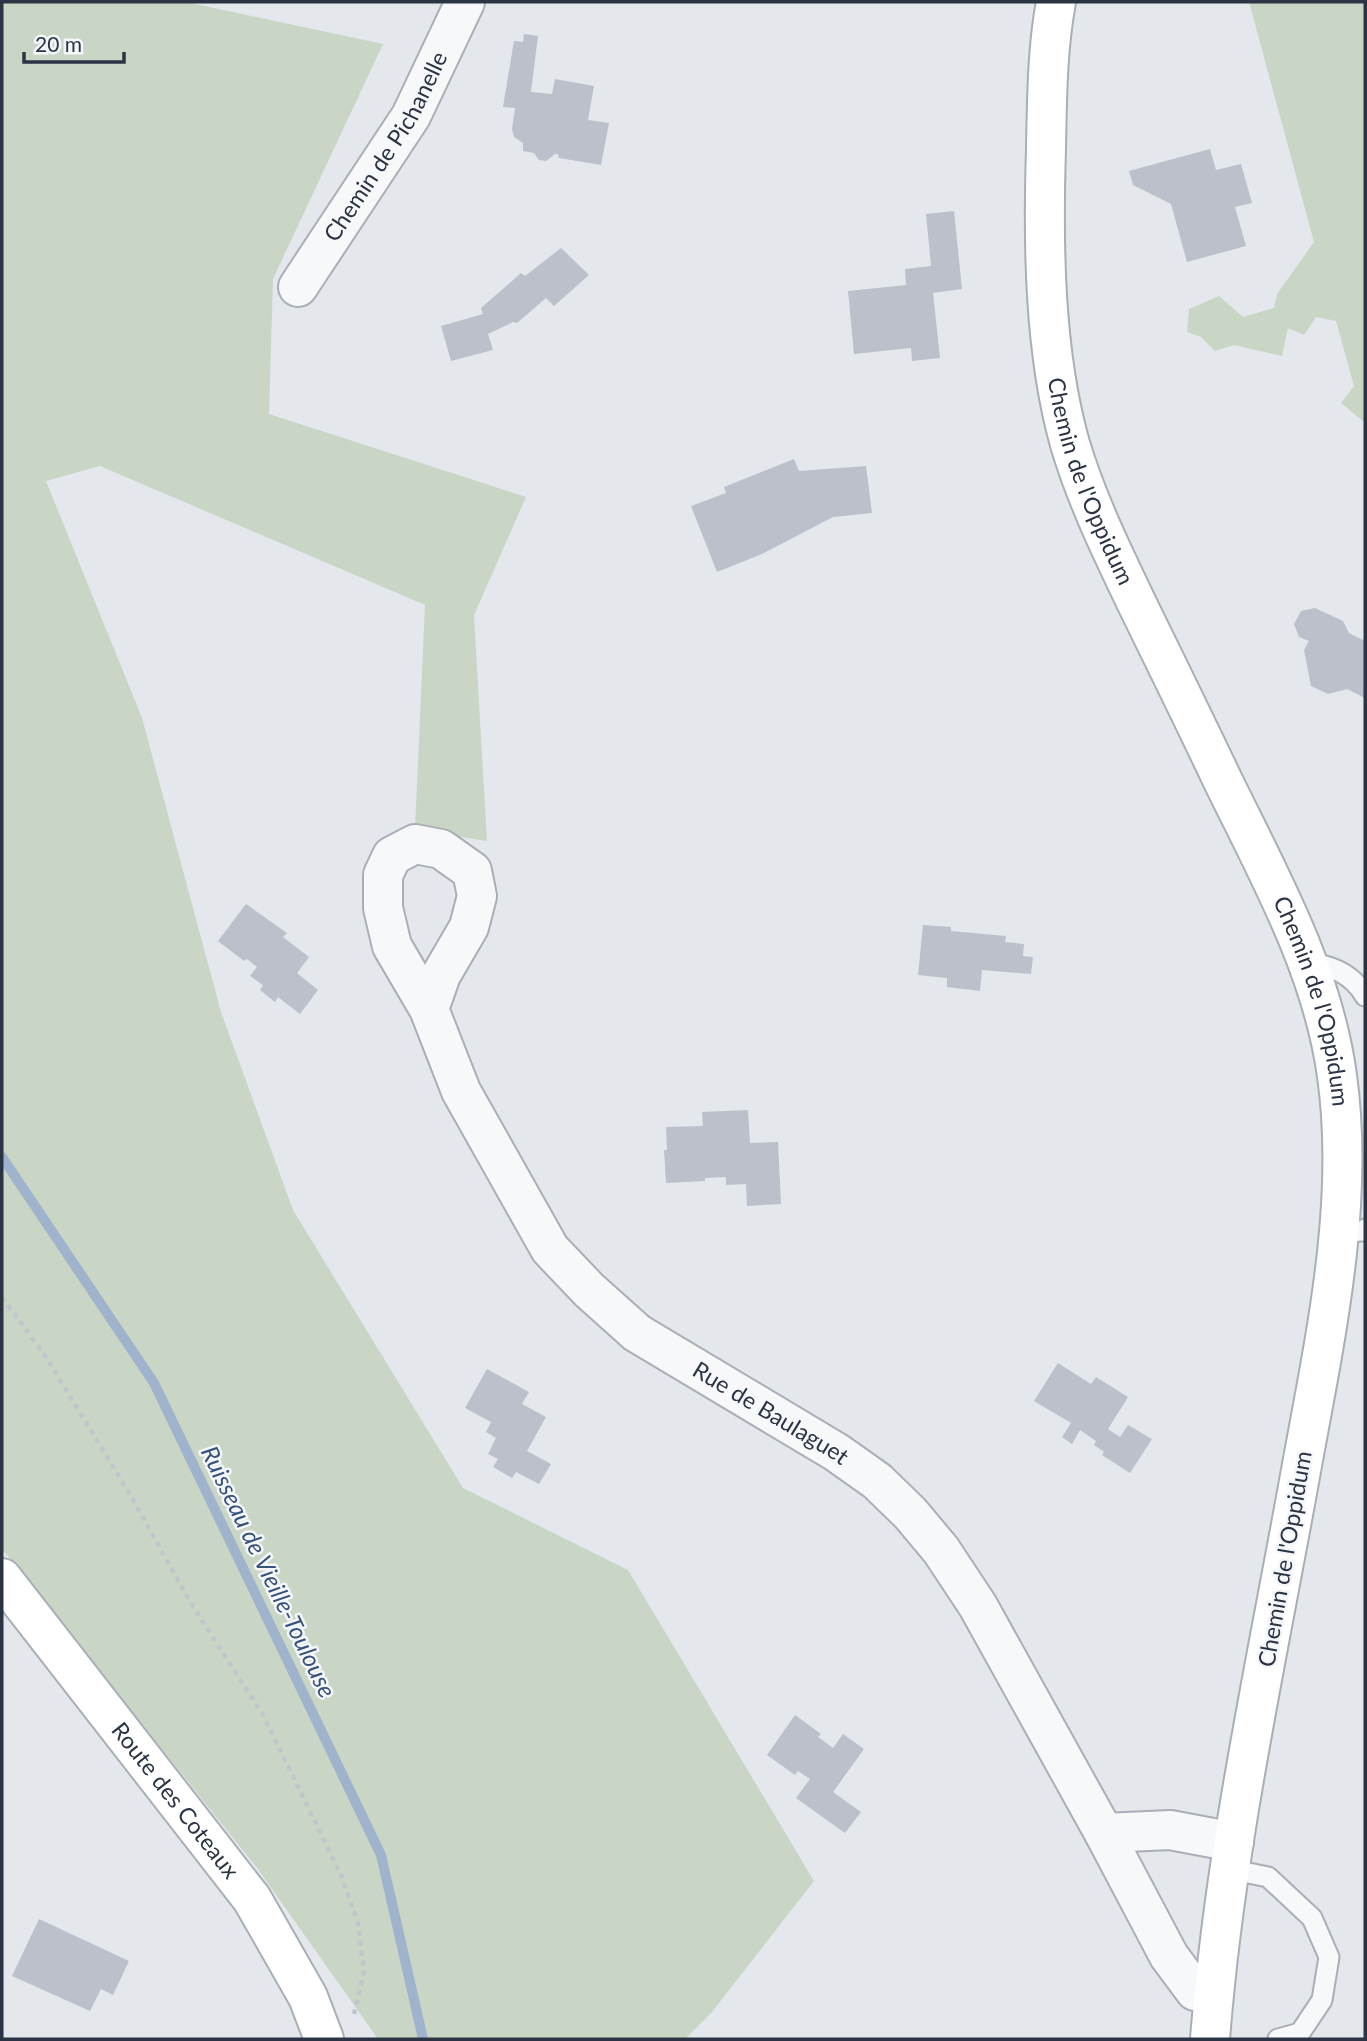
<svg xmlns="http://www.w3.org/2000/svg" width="1367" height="2041" font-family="Lato,sans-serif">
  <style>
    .green { fill: #c9d6c5 }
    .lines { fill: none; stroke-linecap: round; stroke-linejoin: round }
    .stream { stroke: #9fb4cc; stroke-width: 10 }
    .building { fill: #bbc0ca }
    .lane-casing { stroke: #a9aeb7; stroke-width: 23 }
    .street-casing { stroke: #a9aeb7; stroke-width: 42 }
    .secondary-casing { stroke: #a9aeb7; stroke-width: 42 }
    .path { stroke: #c2c5cb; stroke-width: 4.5; stroke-dasharray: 5 5; stroke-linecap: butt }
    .lane { stroke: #f7f8fa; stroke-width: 19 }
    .street { stroke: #f7f8fa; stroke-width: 38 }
    .secondary { stroke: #fff; stroke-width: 38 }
    .labels { text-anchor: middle; stroke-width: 5; stroke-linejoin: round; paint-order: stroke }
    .street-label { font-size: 23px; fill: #2b3445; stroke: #f4f6f9 }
    .water-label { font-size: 24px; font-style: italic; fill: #34527a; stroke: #f4f6f9 }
  </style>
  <rect width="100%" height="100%" fill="#e4e7ec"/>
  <g class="green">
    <polygon points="2,2 186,2 383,44 273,279 269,414 526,497 474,615 487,841 415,830 425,605 100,466 46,481 142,718 221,1012 293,1210 463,1488 628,1570 814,1881 712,2012 685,2039 378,2039 257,1868 2,1549"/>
    <polygon points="1249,2 1365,2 1365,429 1364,422 1341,403 1354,386 1336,321 1316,317 1304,335 1288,328 1282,356 1234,345 1215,351 1201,337 1187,332 1189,309 1219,296 1243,317 1274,308 1277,294 1314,242"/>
  </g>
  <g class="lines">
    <polyline class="stream" points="2,1157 154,1383 381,1855 423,2039"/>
  </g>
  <g class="building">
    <polygon points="524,34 538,36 531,92 552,94 555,79 594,86 588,120 609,123 601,165 559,158 558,154 555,154 546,161 539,160 534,153 523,151 523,143 514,137 512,129 515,108 503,107 514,41 523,42"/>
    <polygon points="1210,149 1216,170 1241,164 1252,203 1235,207 1246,246 1187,262 1171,204 1133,185 1129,171"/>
    <polygon points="954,211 962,289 933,293 940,358 912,361 911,348 854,354 848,291 906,285 905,269 931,266 926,214"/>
    <polygon points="561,248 589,275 554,306 546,298 517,323 513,322 488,334 493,350 451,361 441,326 483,314 481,308 521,273 525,276"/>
    <polygon points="794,459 799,471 866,466 872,513 833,517 762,554 717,572 691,506 726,493 724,487"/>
    <polygon points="1315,608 1343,621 1349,633 1365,641 1365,698 1347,689 1328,694 1311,686 1304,650 1309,641 1299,637 1294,624 1301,611"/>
    <polygon points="246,904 287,933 283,937 309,957 297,973 318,990 300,1014 278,997 275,1002 260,990 263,985 250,976 257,967 247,959 244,961 218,941"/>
    <polygon points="923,925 951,927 951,931 1006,936 1005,942 1024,944 1023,956 1033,957 1031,974 982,970 980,991 947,987 947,978 918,975"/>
    <polygon points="748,1110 750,1143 778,1142 781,1204 747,1206 746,1184 726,1185 726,1177 705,1178 705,1181 666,1183 664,1150 667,1150 666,1127 703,1126 702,1112"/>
    <polygon points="1058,1363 1091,1384 1096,1377 1128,1397 1108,1429 1120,1437 1128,1425 1152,1439 1130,1473 1102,1455 1104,1452 1094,1445 1096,1441 1080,1430 1072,1444 1062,1437 1071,1423 1034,1401"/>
    <polygon points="487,1369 529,1392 522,1404 546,1417 527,1451 551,1464 539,1484 516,1472 512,1478 493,1467 498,1459 488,1454 496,1438 486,1432 491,1422 465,1408"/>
    <polygon points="795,1715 821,1734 818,1737 833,1748 843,1734 864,1749 833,1792 861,1812 845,1833 796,1798 810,1779 798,1771 795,1775 767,1755"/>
    <polygon points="39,1919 129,1961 113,1995 101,1989 90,2011 12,1976"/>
  </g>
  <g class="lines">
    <defs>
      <g id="lane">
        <path d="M1307,963c25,2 46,12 58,33"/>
        <polyline points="1339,1232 1363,1231 1365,1229"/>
        <polyline points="1229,1869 1268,1877 1312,1918 1329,1957 1322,2000 1300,2033 1278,2039"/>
      </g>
      <g id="street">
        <path id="s1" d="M298,287l113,-171 54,-114"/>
        <path id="s2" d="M429,1009l12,-34 28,-48 8,-31 -5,-25 -31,-22 -26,-5 -23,12 -9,19v33l9,38 37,63 32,82 89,158 39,41 48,43 199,119 41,29 33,32 31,37 37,56 126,227 65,123 26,35 18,3"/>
        <polyline points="1104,1833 1170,1830 1234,1842"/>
      </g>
      <g id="secondary">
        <path id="s3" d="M1056,2c-9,48 -9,98 -10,147 -3,95 -2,203 24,295 17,57 44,112 70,166 28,57 56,114 83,171 46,94 100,190 114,295 18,127 -12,263 -35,389 -34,190 -77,381 -92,574"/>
        <path id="s4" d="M2,1578l250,321 56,98 16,42"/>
      </g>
    </defs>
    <use href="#lane" class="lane-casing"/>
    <use href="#street" class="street-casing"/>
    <use href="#secondary" class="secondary-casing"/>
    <polyline class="path" points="2,1297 44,1354 128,1491 192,1605 263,1715 341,1875 358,1923 364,1972 354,2014"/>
    <use href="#lane" class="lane"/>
    <use href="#street" class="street"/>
    <use href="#secondary" class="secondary"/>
  </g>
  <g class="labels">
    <g class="street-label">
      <text dy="8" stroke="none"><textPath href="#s1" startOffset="166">Chemin de Pichanelle</textPath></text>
      <text dy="8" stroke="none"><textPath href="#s3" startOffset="486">Chemin de l'Oppidum</textPath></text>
      <text dy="8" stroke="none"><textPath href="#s3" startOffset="1054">Chemin de l'Oppidum</textPath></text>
      <text dy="8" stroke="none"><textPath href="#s2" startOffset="952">Rue de Baulaguet</textPath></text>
      <text transform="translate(1285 1559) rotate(-80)" y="8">Chemin de l'Oppidum</text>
      <text dy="8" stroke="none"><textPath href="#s4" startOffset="282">Route des Coteaux</textPath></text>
    </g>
    <g class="water-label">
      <text transform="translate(268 1572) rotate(64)" y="8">Ruisseau de Vieille-Toulouse</text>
    </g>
  </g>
  <rect width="1367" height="2041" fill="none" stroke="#2b3445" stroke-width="7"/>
  <path d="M24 52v10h100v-10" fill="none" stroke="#2b3445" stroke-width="3.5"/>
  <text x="35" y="52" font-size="21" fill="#2b3445" stroke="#f4f6f9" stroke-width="5" paint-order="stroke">20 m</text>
</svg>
